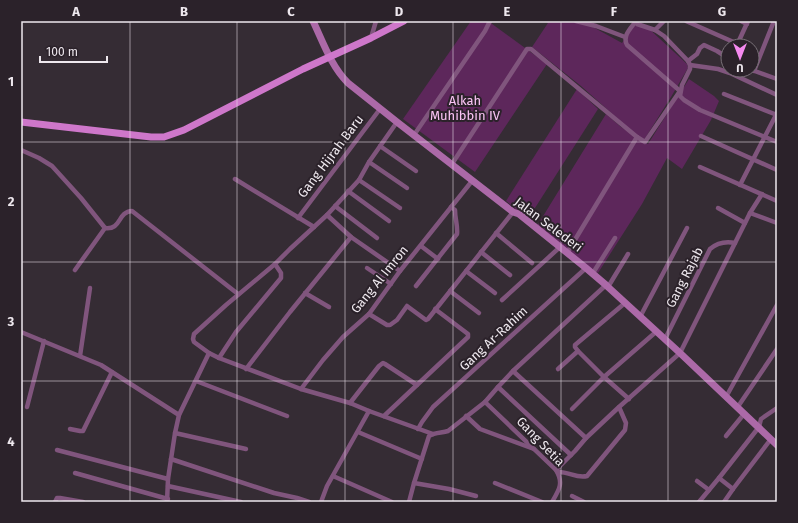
<svg xmlns="http://www.w3.org/2000/svg" width="798" height="523" font-family="'Fira Sans',sans-serif">
  <style>
    .green { fill: #5d275b }
    .lines { fill: none; stroke-linecap: round; stroke-linejoin: round }
    .street { stroke: #80557d; stroke-width: 4.5 }
    .secondary { stroke: #ac69a8; stroke-width: 7 }
    .primary { stroke: #ce77ca; stroke-width: 7 }
    .grid { fill: none; stroke: #eee8ee; stroke-width: 1; stroke-opacity: 0.55 }
    .labels { text-anchor: middle; stroke-width: 4; stroke-linejoin: round; paint-order: stroke }
    .park-label { font-size: 13px; fill: #fac4f5; stroke: #2b222a }
    .street-label { font-size: 13px; fill: #eee8ee; stroke: #2b222a }
    .neatline { fill: none; stroke: #eee8ee; stroke-width: 1.5 }
    .grid-label { font-size: 13px; text-anchor: middle; font-weight: bold; fill: #eee8ee }
  </style>
  <rect width="100%" height="100%" fill="#352c34"/>
  <g class="green">
    <polygon points="471,21 488,21 547,64 475,172 403,119"/>
    <polygon points="545,21 582,21 622,43 636,23 646,26 687,64 688,68 671,97 644,140 636,135 581,86 532,47 548,23"/>
    <polygon points="689,79 714,96 719,101 711,120 682,169 667,158 642,204 598,273 537,226 606,114 621,127 648,144"/>
    <polygon points="577,89 598,109 528,219 506,201"/>
  </g>
  <g class="lines">
    <g class="street">
      <polyline points="576,21 596,26 625,37"/>
      <polyline points="637,21 637,24 655,30 664,36 688,61 690,65 690,69 682,85 680,96 684,100 700,110 777,142"/>
      <polyline points="686,21 738,44"/>
      <polyline points="741,21 747,24"/>
      <polyline points="655,30 664,21"/>
      <polyline points="371,38 376,21"/>
      <polyline points="737,45 748,21"/>
      <polyline points="688,61 697,54 700,48 704,45 717,51 728,58"/>
      <polyline points="690,65 718,69 730,73 777,95"/>
      <polyline points="752,70 777,79"/>
      <polyline points="754,71 774,21"/>
      <polyline points="724,94 777,115"/>
      <polyline points="397,122 369,162 359,180 327,215 290,249 275,264 226,305 194,334 193,339 194,342 209,353 219,358 301,389 350,403 369,411 433,434"/>
      <polyline points="414,135 485,31 490,21"/>
      <polyline points="701,136 777,170"/>
      <polyline points="380,146 416,171"/>
      <polyline points="21,150 39,158 52,166 81,198 105,228"/>
      <polyline points="369,162 407,188"/>
      <path d="M452,164l75,-115h4l106,88 8,5 35,-51 -53,-46c-5,-9 4,-17 9,-24"/>
      <polyline points="700,167 777,201"/>
      <polyline points="235,179 314,227"/>
      <polyline points="359,180 400,208"/>
      <polyline points="740,185 777,113"/>
      <polyline points="348,191 389,221"/>
      <polyline points="335,206 377,238"/>
      <polyline points="718,208 745,223"/>
      <polyline points="750,213 777,223"/>
      <polyline points="327,215 351,237 400,271"/>
      <polyline points="298,218 380,109"/>
      <polyline points="496,233 532,263"/>
      <polyline points="421,246 438,259"/>
      <polyline points="481,252 510,275"/>
      <polyline points="567,253 637,137"/>
      <polyline points="367,268 391,284"/>
      <path d="M75,270l30,-42c17,2 12,-16 27,-17l106,83"/>
      <polyline points="466,271 495,293"/>
      <polyline points="593,273 615,238"/>
      <path d="M416,286l41,-52c1,-8 -2,-15 -2,-24l-4,-3"/>
      <polyline points="608,287 628,254"/>
      <polyline points="450,291 479,313"/>
      <polyline points="305,293 329,307"/>
      <polyline points="502,300 560,247"/>
      <polyline points="625,303 575,345 575,347 578,351 604,377 629,399"/>
      <polyline points="369,314 387,325 390,325 397,320 407,306 411,309 426,320 428,319 513,212"/>
      <polyline points="640,317 687,228"/>
      <polyline points="21,332 101,365 179,415"/>
      <path d="M665,339l45,-90c7,-6 15,-8 25,-6"/>
      <polyline points="80,356 90,288"/>
      <polyline points="219,358 236,332 281,278 281,273 275,264"/>
      <polyline points="246,369 290,312 351,237"/>
      <polyline points="558,369 578,351"/>
      <polyline points="513,371 586,438"/>
      <polyline points="196,381 287,416"/>
      <polyline points="498,387 571,455"/>
      <polyline points="301,389 323,360 343,337 369,314 400,271 472,181"/>
      <polyline points="726,397 777,305"/>
      <path d="M485,402l71,68c8,13 3,20 -4,32"/>
      <polyline points="350,403 379,366 383,363 385,364 417,385"/>
      <polyline points="27,407 44,341"/>
      <polyline points="737,408 777,349"/>
      <polyline points="572,409 604,377 657,331"/>
      <polyline points="384,416 468,337 468,334 435,309"/>
      <polyline points="466,416 480,429 534,449"/>
      <polyline points="70,429 80,431 83,431 112,372"/>
      <polyline points="418,429 422,422 433,407 586,268"/>
      <polyline points="358,432 422,459"/>
      <polyline points="175,433 246,449"/>
      <polyline points="726,436 744,414"/>
      <polyline points="57,450 168,479"/>
      <polyline points="171,459 274,493 297,498 309,502"/>
      <polyline points="556,470 575,451 586,438 619,407 680,353 750,213 762,194"/>
      <polyline points="75,473 168,499"/>
      <path d="M558,473l1,-1c10,0 19,7 28,4l38,-46 1,-7 -7,-16"/>
      <polyline points="333,476 392,502"/>
      <polyline points="719,478 733,489"/>
      <polyline points="697,481 709,490"/>
      <polyline points="414,483 449,489 476,496"/>
      <polyline points="495,483 542,502"/>
      <polyline points="168,486 241,502"/>
      <polyline points="572,496 584,502"/>
      <polyline points="55,502 57,498 60,498 83,502"/>
      <polyline points="167,502 168,479 175,433 179,415 209,353"/>
      <polyline points="321,502 327,486 369,411"/>
      <path d="M409,502l5,-19 15,-47c6,-4 13,-3 19,-5l37,-29 13,-15 15,-16 93,-86"/>
      <polyline points="699,502 719,478 759,427 761,419 777,408"/>
      <polyline points="724,502 733,489 771,439"/>
    </g>
    <path class="secondary" d="M313,21c10,21 18,45 35,62l49,39 116,90 6,2 67,54 20,17 2,2 72,66 97,92"/>
    <polyline class="primary" points="21,122 151,137 164,137 184,130 303,69 371,38 404,21"/>
  </g>
  <path class="grid" d="M130,21v481M237,21v481M345,21v481M453,21v481M561,21v481M668,21v481M21,142h756M21,262h756M21,381h756"/>
  <g class="labels">
    <g class="park-label">
      <text x="465" y="105">Alkah<tspan x="465" dy="15">Muhibbin IV</tspan></text>
    </g>
    <g class="street-label">
      <text transform="translate(330 156) rotate(-53)" y="5">Gang Hijrah Baru</text>
      <text transform="translate(549 224) rotate(37)" y="5">Jalan Selederi</text>
      <text transform="translate(684 277) rotate(-63)" y="5">Gang Rajab</text>
      <text transform="translate(379 279) rotate(-51)" y="5">Gang Al Imron</text>
      <text transform="translate(493 338) rotate(-43)" y="5">Gang Ar-Rahim</text>
      <text transform="translate(541 441) rotate(46)" y="5">Gang Setia</text>
    </g>
  </g>
  <rect width="798" height="523" fill="none" stroke="#2b222a" stroke-width="44"/>
  <g transform="translate(740 58) rotate(180)"><circle r="19" fill="#2b222a" stroke="#797178"/>
  <path d="M0-3L7 15L0 10L-7 15Z" fill="#f589ef"/>
  <text y="-6" font-size="11" font-weight="bold" text-anchor="middle" fill="#eee8ee">U</text>
  </g>
  <path d="M40 56v6h67v-6" fill="none" stroke="#eee8ee" stroke-width="2"/>
  <text x="46" y="56" font-size="12" fill="#eee8ee" stroke="#2b222a" stroke-width="3" paint-order="stroke">100 m</text>
  <rect x="22" y="22" width="754" height="479" class="neatline"/>
  <g class="grid-label">
    <text x="76" y="16">A</text>
    <text x="184" y="16">B</text>
    <text x="291" y="16">C</text>
    <text x="399" y="16">D</text>
    <text x="507" y="16">E</text>
    <text x="614" y="16">F</text>
    <text x="722" y="16">G</text>
    <text x="11" y="86">1</text>
    <text x="11" y="206">2</text>
    <text x="11" y="326">3</text>
    <text x="11" y="446">4</text>
  </g>
</svg>
